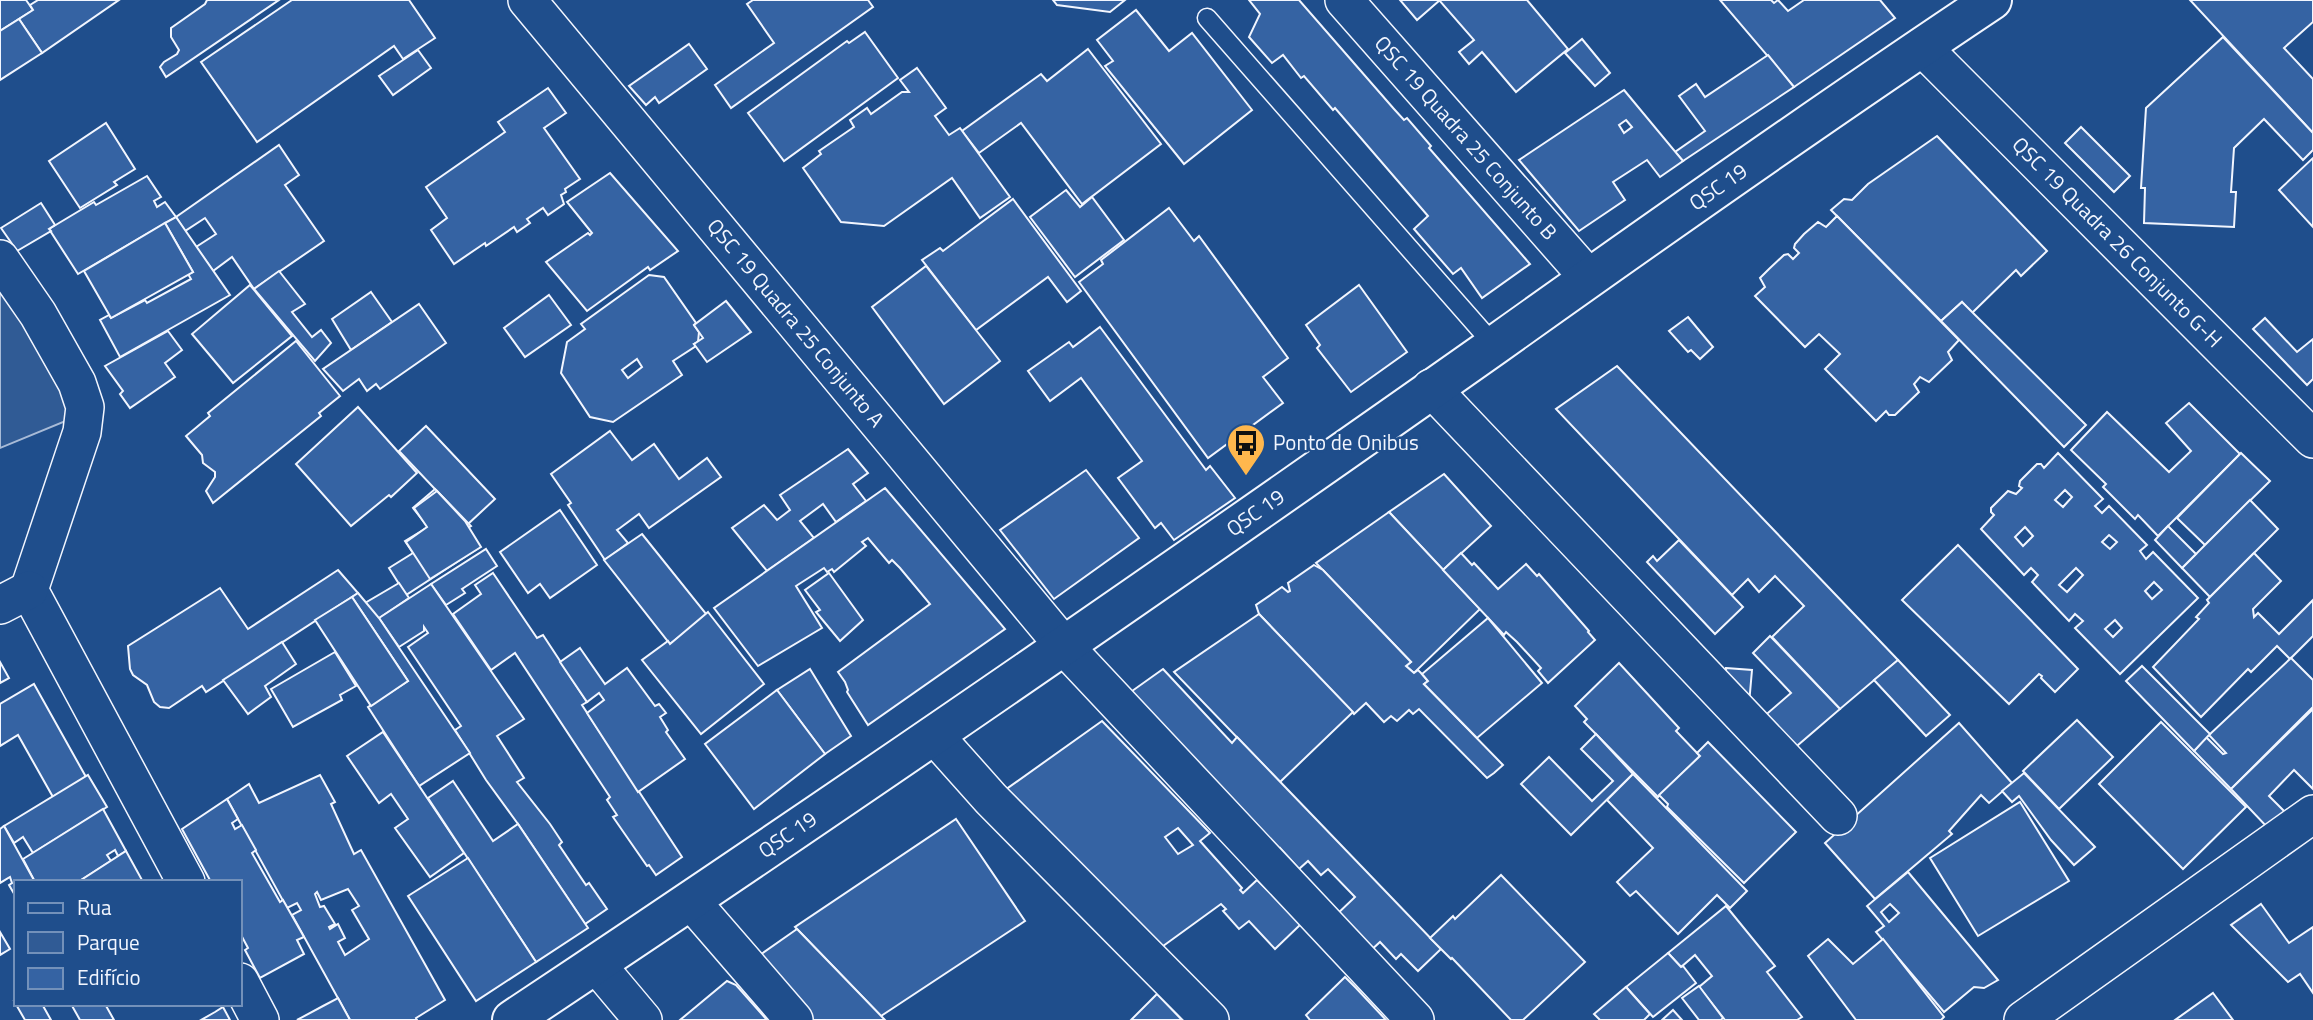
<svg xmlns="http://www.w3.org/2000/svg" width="2313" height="1020" font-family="'Titillium Web',sans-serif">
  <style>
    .green { fill: #305b95; stroke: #a8bbd7; stroke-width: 2 }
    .building { fill: #3563a3; stroke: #f2f6ff; stroke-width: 2; fill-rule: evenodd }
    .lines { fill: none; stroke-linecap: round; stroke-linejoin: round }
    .lane-casing { stroke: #f2f6ff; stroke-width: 21 }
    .street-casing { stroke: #f2f6ff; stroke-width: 40 }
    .secondary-casing { stroke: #f2f6ff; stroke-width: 42 }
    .lane { stroke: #1f4e8c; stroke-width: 18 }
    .street { stroke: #1f4e8c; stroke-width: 37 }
    .secondary { stroke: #1f4e8c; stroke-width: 38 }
    .labels { text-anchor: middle; stroke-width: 5; stroke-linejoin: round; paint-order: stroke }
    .street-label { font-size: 21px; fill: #f2f6ff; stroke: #1f4e8c }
    .poi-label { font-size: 21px; fill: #f2f6ff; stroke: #1f4e8c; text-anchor: start }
  </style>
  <rect width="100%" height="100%" fill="#1f4e8c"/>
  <polygon class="green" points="0,265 102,406 0,448"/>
  <g class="building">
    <polygon points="0,0 26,0 33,10 0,31"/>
    <polygon points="38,0 37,0 119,0 42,53 19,19 33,10 30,5"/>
    <polygon points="207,0 279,0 166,77 160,67 164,62 177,54 179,50 171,37 171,28 205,4"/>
    <polygon points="292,0 409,0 435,38 403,59 394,46 257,142 201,62"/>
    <polygon points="753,0 868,0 873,7 731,108 715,85 774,43 747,4"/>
    <polygon points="1053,0 1125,0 1110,12 1057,5"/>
    <polygon points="1249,0 1299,0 1394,109 1404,120 1407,118 1431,146 1429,148 1530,264 1482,298 1461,268 1453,274 1414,229 1428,216 1335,108 1333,110 1304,76 1301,78 1283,55 1272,63 1249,37 1260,14"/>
    <polygon points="1400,0 1440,0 1417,20"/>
    <polygon points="1439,0 1527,0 1568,49 1516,92 1482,52 1469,64 1459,52 1474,40"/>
    <polygon points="1720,0 1771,0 1774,3 1778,0 1788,11 1804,0 1880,0 1895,18 1794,87"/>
    <polygon points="2190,0 2313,0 2313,22 2284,48 2313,79 2313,133"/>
    <polygon points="1136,10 1169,51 1192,33 1252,110 1184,164 1105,66 1113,61 1097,40"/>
    <polygon points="19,19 42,53 0,80 0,31"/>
    <polygon points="865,32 898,78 784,161 748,113 847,41 849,43"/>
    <polygon points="2223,37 2313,133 2313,150 2303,160 2264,119 2234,148 2231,192 2236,192 2234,227 2144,223 2145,188 2141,188 2146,108"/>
    <polygon points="1582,39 1610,73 1595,86 1565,53"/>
    <polygon points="689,44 707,69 659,103 655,97 646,105 629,86"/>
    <polygon points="1088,49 1161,144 1082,204 1021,123 979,153 962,131 1041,74 1047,81"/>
    <polygon points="418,50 431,68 393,95 379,76"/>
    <polygon points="1768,55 1794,87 1683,161 1675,152 1705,131 1679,96 1696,84 1705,97"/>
    <polygon points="917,68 946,108 935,116 949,135 960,128 1010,197 980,218 952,178 884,226 841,222 803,168 821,154 819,151 854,127 850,120 867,108 871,114 902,92 909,92 900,80"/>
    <polygon points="548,88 566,113 544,128 580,179 565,189 566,192 561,195 564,204 548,215 543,208 527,219 530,223 517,232 514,227 486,246 485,243 454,264 431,230 447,218 426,187 505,132 498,122"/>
    <path d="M1624,90l59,71 -23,16 -13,-17 -34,22 12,18 -46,31 -60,-71zM1626,120l6,7 -8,6 -5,-8z"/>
    <polygon points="106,123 135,169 114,182 117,185 80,208 49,161"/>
    <polygon points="2081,127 2130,176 2114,192 2065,143"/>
    <polygon points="1937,136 2047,251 2021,276 2016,270 1972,313 1962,302 1941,321 1831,210 1844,199 1852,200 1868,184"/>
    <polygon points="279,145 299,175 285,185 324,241 254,289 232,257 213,271 196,247 216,234 205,218 185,231 176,217"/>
    <polygon points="2313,158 2313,227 2279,190"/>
    <polygon points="610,173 678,251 650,270 648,267 587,311 546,262 588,233 590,235 592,233 567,202"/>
    <polygon points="147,176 161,197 154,201 157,207 165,202 176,217 78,274 49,229 94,202 96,205"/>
    <polygon points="1066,190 1080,207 1092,197 1124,240 1075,277 1030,217"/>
    <polygon points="1013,199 1081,291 1067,302 1048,277 976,330 922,260 940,248 943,251"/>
    <polygon points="41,203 55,225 49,229 51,231 17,251 1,228"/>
    <polygon points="1169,208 1194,241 1199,236 1288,358 1263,377 1283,403 1208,458 1079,282 1103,264 1101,260"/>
    <polygon points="1837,216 1959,340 1948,352 1952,360 1929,382 1920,377 1914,384 1919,392 1895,415 1889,415 1886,411 1876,421 1825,369 1840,354 1819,334 1805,347 1755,296 1765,287 1760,278 1769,269 1784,255 1788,254 1793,259 1799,253 1794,248 1795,244 1804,234 1818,222 1826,227"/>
    <polygon points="176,217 230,295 120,357 100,320 109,315 111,318 145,300 147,303 191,279 188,274 193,272 165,223"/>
    <polygon points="165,223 193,272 111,318 84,271"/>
    <polygon points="926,266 1000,361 944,404 872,307"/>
    <polygon points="279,271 305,304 292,312 312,337 321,330 331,343 315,361 254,289"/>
    <path d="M649,275l15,2 32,46 -2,2 5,7 -1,10 -4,2 2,2 -23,15 9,14 -69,47 -23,-5 -29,-44 6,-31 18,-13 -4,-5zM637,359l5,8 -14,11 -6,-8z"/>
    <polygon points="250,285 292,336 233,383 192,334"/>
    <polygon points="1359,285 1407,352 1351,392 1317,348 1320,345 1306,325"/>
    <polygon points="371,292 392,322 351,350 332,319"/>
    <polygon points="549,295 571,325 525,357 504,328"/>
    <polygon points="726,301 751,332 707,362 694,344 703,338 694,325"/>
    <polygon points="1962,302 2086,425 2064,447 1941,321"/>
    <polygon points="419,304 446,343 380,389 376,384 367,391 359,379 343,391 323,369"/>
    <polygon points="1688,317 1713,347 1700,359 1691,350 1688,352 1669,331"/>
    <polygon points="2265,318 2297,352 2313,339 2313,379 2307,385 2253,329"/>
    <polygon points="1100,327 1206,470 1210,466 1235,498 1174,540 1161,523 1155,528 1118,478 1142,461 1081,378 1050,401 1028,371 1069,342 1073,347"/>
    <polygon points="168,331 182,350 165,363 175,377 130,408 120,394 123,391 105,366"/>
    <polygon points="296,341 340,396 319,413 321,416 213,503 206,491 215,477 215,472 203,463 202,455 186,436 210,416 208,413"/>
    <polygon points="1617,366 1898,660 1840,709 1772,637 1804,606 1775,576 1759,592 1748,579 1732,595 1556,409"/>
    <polygon points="2189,403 2240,454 2158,536 2138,515 2135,519 2103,487 2106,484 2071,450 2107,412 2169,472 2191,451 2166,423"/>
    <polygon points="358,407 417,473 391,497 389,495 351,526 296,464"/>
    <polygon points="426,426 495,499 468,524 399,451"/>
    <polygon points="610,431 632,460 654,444 679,479 707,458 721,477 649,528 639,514 620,528 617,530 628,543 605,560 568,505 571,503 551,474"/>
    <polygon points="848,449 868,473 853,484 866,501 836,522 823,504 800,521 814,538 767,571 732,528 764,505 777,520 790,510 780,495"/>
    <path d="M2058,453l45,46 -8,7 7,7 7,-7 38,39 -7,6 6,8 7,-7 45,46 -78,76 -45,-46 8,-7 -8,-7 -6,7 -37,-39 6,-7 -7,-7 -7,7 -43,-46 13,-14 -3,-3v-4l17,-17 8,3 6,-6 -3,-2 1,-5 17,-17h4l3,4zM2065,490l7,7 -9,10 -8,-7zM2025,527l8,9 -10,10 -8,-9zM2109,535l8,7 -7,7 -8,-7zM2076,568l7,7 -16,17 -8,-7zM2154,582l8,8 -10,9 -7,-8zM2115,620l7,8 -9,9 -8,-8z"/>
    <polygon points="2241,453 2270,481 2205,545 2177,518"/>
    <polygon points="1086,470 1139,538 1054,599 1000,530"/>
    <polygon points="1444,474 1491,526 1443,570 1389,512"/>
    <polygon points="885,488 1005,629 868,725 847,692 848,690 845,682 838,672 930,604 900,568 892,560 889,563 868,538 862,542 866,546 834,572 832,569 827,572 824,568 796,586 822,628 758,666 714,608"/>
    <polygon points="435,489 471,526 468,528 480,547 406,595 389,568 413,553 405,541 428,527 413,508"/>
    <polygon points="437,491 465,521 481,547 430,579 406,542 427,527 414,508"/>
    <polygon points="2250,500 2278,529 2210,597 2182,568"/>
    <polygon points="560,510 597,565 550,598 540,584 528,593 500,552"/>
    <polygon points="1389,512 1480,609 1414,673 1406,666 1411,662 1316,563"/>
    <polygon points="2168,526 2196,554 2182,568 2155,540"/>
    <polygon points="642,534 707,615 670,644 604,560"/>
    <polygon points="1679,540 1743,607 1715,634 1647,562 1653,556 1657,561"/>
    <polygon points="1958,545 2078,669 2055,692 2041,678 2042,676 2039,674 2009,704 1902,600"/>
    <polygon points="486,549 497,566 462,589 465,593 446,605 431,584"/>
    <polygon points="1461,553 1472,565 1474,563 1498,589 1526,564 1537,576 1539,574 1589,631 1588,632 1595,640 1548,683 1538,671 1541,668 1517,642 1506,632 1504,635 1443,570"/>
    <polygon points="2254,553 2281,581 2253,609 2254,617 2258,613 2279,634 2313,600 2313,636 2290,659 2277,646 2251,672 2248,669 2201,717 2153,667 2199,619 2196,617 2209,603 2207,600"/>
    <polygon points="1314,565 1323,570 1411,662 1406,666 1414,673 1418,670 1422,674 1428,681 1424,684 1503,765 1494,773 1487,778 1419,709 1413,714 1409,710 1397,721 1391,716 1384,722 1366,703 1354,714 1259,614 1256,605 1282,587 1288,592 1290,591 1288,583"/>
    <polygon points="338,570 358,593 206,692 202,686 169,708 160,707 154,702 147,685 133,675 130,669 128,646 220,588 248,629"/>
    <polygon points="493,573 537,638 543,635 587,702 582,705 682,857 656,875 649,865 647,866 613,817 617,815 607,800 610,797 515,653 491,670 453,614 481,594 475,585"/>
    <polygon points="829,573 863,620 840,641 816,612 820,610 805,590"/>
    <polygon points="399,583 409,598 378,619 365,603"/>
    <polygon points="431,584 524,719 497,736 524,778 517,782 550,824 562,842 559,845 586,885 589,883 607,909 585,924 518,824 486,780 455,730 461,726 408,647 428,633 424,627 424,631 399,647 379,618"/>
    <polygon points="358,593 379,618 470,753 419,786 368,707 408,681 352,597"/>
    <polygon points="352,597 408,681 371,706 315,620"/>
    <polygon points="708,612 764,684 701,734 642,660 668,641 670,644"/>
    <polygon points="1259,614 1353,712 1280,782 1174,672"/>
    <polygon points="1488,618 1542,683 1477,738 1424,684 1428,681 1422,674"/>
    <polygon points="1770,636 1840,709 1784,757 1754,725 1791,693 1753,653"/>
    <polygon points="282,642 296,664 265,686 271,697 248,714 223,680"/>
    <polygon points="580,648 605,684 627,668 655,706 659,704 666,713 660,717 668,730 666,732 685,759 638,792 587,713 604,700 599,693 587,702 560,662"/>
    <polygon points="335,652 356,686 340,695 342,700 293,727 271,689"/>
    <polygon points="2291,658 2313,680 2313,707 2231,789 2194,751 2206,737 2223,754 2226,753 2209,735"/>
    <polygon points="1898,660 1950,715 1926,736 1874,680"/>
    <polygon points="0,662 9,678 0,683"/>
    <polygon points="1619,663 1679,728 1676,731 1700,756 1658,797 1584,722 1587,719 1575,706"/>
    <polygon points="2142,666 2210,734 2194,751 2126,681"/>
    <polygon points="1726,668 1752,670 1749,704 1725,696"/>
    <polygon points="810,669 851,736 825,754 777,690"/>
    <polygon points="1163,669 1232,743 1237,737 1441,949 1418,971 1401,954 1396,959 1380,942 1369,952 1334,917 1355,897 1328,869 1321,875 1308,861 1299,869 1280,848 1274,853 1118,701"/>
    <polygon points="34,684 86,777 53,797 18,735 0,746 0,704"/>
    <polygon points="777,690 825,754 754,809 705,744"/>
    <polygon points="2313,709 2313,789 2294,770 2269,796 2287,814 2267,827 2231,789"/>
    <polygon points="2077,720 2113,757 2059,809 2023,771"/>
    <path d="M1102,721l108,112 -10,8 42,47 -2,2 3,3 14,-13 44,44 -26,25 -26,-28 -10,8 -16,-18 3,-2 -5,-5 -73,53 -150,-162zM1178,828l15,17 -15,9 -13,-17z"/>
    <polygon points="2161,722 2246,807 2183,869 2099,784"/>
    <polygon points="1959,723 2012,783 1989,803 1981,795 1949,831 1952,834 1875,899 1825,843"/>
    <polygon points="383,732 464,853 430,877 395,828 408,819 391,794 379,803 347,756"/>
    <polygon points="1596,734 1633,774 1571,835 1521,784 1549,757 1592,801 1613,781 1581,749"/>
    <polygon points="1708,742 1796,832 1744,883 1667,807 1668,804 1659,795 1700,756 1697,753"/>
    <polygon points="2024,773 2095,847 2074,865 2051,840 2019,796 2012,802 2002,791"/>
    <polygon points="1633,774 1747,891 1730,908 1717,895 1678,934 1636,891 1630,896 1617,882 1653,848 1607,800"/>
    <polygon points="88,775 107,807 33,853 23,837 14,843 4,826"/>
    <path d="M320,775l15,27 -4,2 23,50 7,-4 84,150 -29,18 1,2h-67l-58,-105 9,-5 -4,-7 -10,5 -60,-109 22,-15 10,19zM348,889l11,17 -7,4 17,29 -24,16 -7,-13 7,-4 -7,-14 -8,5 -1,-2 6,-3 -11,-18 -4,1 -5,-13 2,-2 4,8z"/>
    <polygon points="453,781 493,841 518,824 588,928 536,962 428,798"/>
    <polygon points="227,799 238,819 232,823 235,829 242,825 256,850 252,853 280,902 283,900 304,937 297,940 304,954 260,978 245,950 248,948 240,933 240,882 211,882 182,829"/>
    <polygon points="2020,802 2069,881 1978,936 1930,858"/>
    <polygon points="103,809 126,851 118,856 115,850 107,855 111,861 78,882 35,882 23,859"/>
    <polygon points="956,819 1025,921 881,1016 795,927"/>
    <polygon points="4,826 35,882 16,882 16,897 9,885 12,883 10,877 0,883 0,829"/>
    <polygon points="126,851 142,880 138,882 78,882"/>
    <polygon points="468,858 536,962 476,1001 408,896"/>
    <path d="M1908,872l90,108 -14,8 -10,-1 -30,25 -68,-80 8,-6 -17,-20zM1890,904l9,9 -10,9 -8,-10z"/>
    <polygon points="1501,875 1585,962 1523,1020 1511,1020 1452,958 1451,959 1430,938 1453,916 1455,919"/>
    <polygon points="2261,904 2289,943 2313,927 2313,993 2300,974 2288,982 2231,925"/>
    <polygon points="1726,906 1775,966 1767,972 1802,1017 1797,1020 1725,1020 1699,987 1712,976 1695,955 1681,967 1668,953"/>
    <polygon points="797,929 885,1020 800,1020 747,964"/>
    <polygon points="0,932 10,949 0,955"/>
    <polygon points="1828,939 1853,964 1883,939 1944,1017 1941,1020 1856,1020 1808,956"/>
    <polygon points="1668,953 1681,967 1683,966 1696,983 1653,1017 1626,987"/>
    <polygon points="1345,977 1356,988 1386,1020 1310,1020 1306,1015"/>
    <polygon points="727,981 736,985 767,1020 680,1020"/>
    <polygon points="1699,986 1723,1018 1721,1020 1699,1020 1682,998"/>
    <polygon points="1626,987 1650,1014 1644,1020 1600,1020 1594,1014"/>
    <polygon points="2213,993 2233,1020 2175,1020"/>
    <polygon points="1157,994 1182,1020 1131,1020"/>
    <polygon points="338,998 350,1020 297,1020 323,1006"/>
    <polygon points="16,1000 16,1004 42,1004 51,1020 25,1020 14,1001"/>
    <polygon points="71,1004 105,1004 114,1020 80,1020"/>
    <polygon points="223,1007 230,1020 201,1020 215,1012"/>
    <polygon points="1673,1010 1682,1020 1662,1020"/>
  </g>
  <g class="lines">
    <defs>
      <polyline id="lane" points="1207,18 1494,345"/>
      <g id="street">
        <path id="s1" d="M527,0l537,646 351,374"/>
        <path id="s2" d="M1344,0l244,277"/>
        <path id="s3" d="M1922,47l391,392"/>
        <polyline points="0,259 38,314 77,383 85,407 82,432 29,590 186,882"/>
        <polyline points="1431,388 1838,816"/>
        <polyline points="0,605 29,590"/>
        <polyline points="934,735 991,799 1210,1020"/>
        <polyline points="691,901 794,1020"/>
        <polyline points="596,964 643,1020"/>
        <polyline points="240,982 260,1020"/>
        <polyline points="2023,1020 2313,814"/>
      </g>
      <g id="secondary">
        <path id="s4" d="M512,1020c331,-220 658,-446 983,-675 164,-117 329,-233 497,-345"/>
      </g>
    </defs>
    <use href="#lane" class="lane-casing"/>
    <use href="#street" class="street-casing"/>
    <use href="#secondary" class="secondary-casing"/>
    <use href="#lane" class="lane"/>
    <use href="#street" class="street"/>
    <use href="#secondary" class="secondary"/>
  </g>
  <defs>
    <symbol id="bus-pin" viewBox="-11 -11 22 30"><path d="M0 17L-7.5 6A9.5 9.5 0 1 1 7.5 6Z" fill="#ffb74d" stroke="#1f4e8c"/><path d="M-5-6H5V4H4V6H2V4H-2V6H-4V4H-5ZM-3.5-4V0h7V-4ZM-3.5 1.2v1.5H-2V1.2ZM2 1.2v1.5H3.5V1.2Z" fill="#111"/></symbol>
  </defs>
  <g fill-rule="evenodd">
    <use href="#bus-pin" x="1224" y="421" width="44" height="60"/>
  </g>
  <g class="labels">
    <g class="street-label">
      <text dy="7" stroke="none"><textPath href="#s2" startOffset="184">QSC 19 Quadra 25 Conjunto B</textPath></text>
      <text dy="7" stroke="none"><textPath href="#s4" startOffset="1466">QSC 19</textPath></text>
      <text dy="7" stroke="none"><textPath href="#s3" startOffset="276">QSC 19 Quadra 26 Conjunto G-H</textPath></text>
      <text dy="7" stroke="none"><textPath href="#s1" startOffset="420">QSC 19 Quadra 25 Conjunto A</textPath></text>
      <text dy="7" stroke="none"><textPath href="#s4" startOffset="900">QSC 19</textPath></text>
      <text dy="7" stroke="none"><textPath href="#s4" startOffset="332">QSC 19</textPath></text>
    </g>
    <g class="poi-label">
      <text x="1273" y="450">Ponto de Onibus</text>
    </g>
  </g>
  <rect x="14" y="880" width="228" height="126" fill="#1f4e8c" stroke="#7391ba" stroke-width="2"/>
  <rect x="28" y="903" width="35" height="10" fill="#1f4e8c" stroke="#7391ba" stroke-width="2"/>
  <text x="77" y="915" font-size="21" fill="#f2f6ff">Rua</text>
  <rect x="28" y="932" width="35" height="21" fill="#305b95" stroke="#7391ba" stroke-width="2"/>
  <text x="77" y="950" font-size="21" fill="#f2f6ff">Parque</text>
  <rect x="28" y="968" width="35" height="21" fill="#3563a3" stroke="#7391ba" stroke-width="2"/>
  <text x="77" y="985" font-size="21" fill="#f2f6ff">Edifício</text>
</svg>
